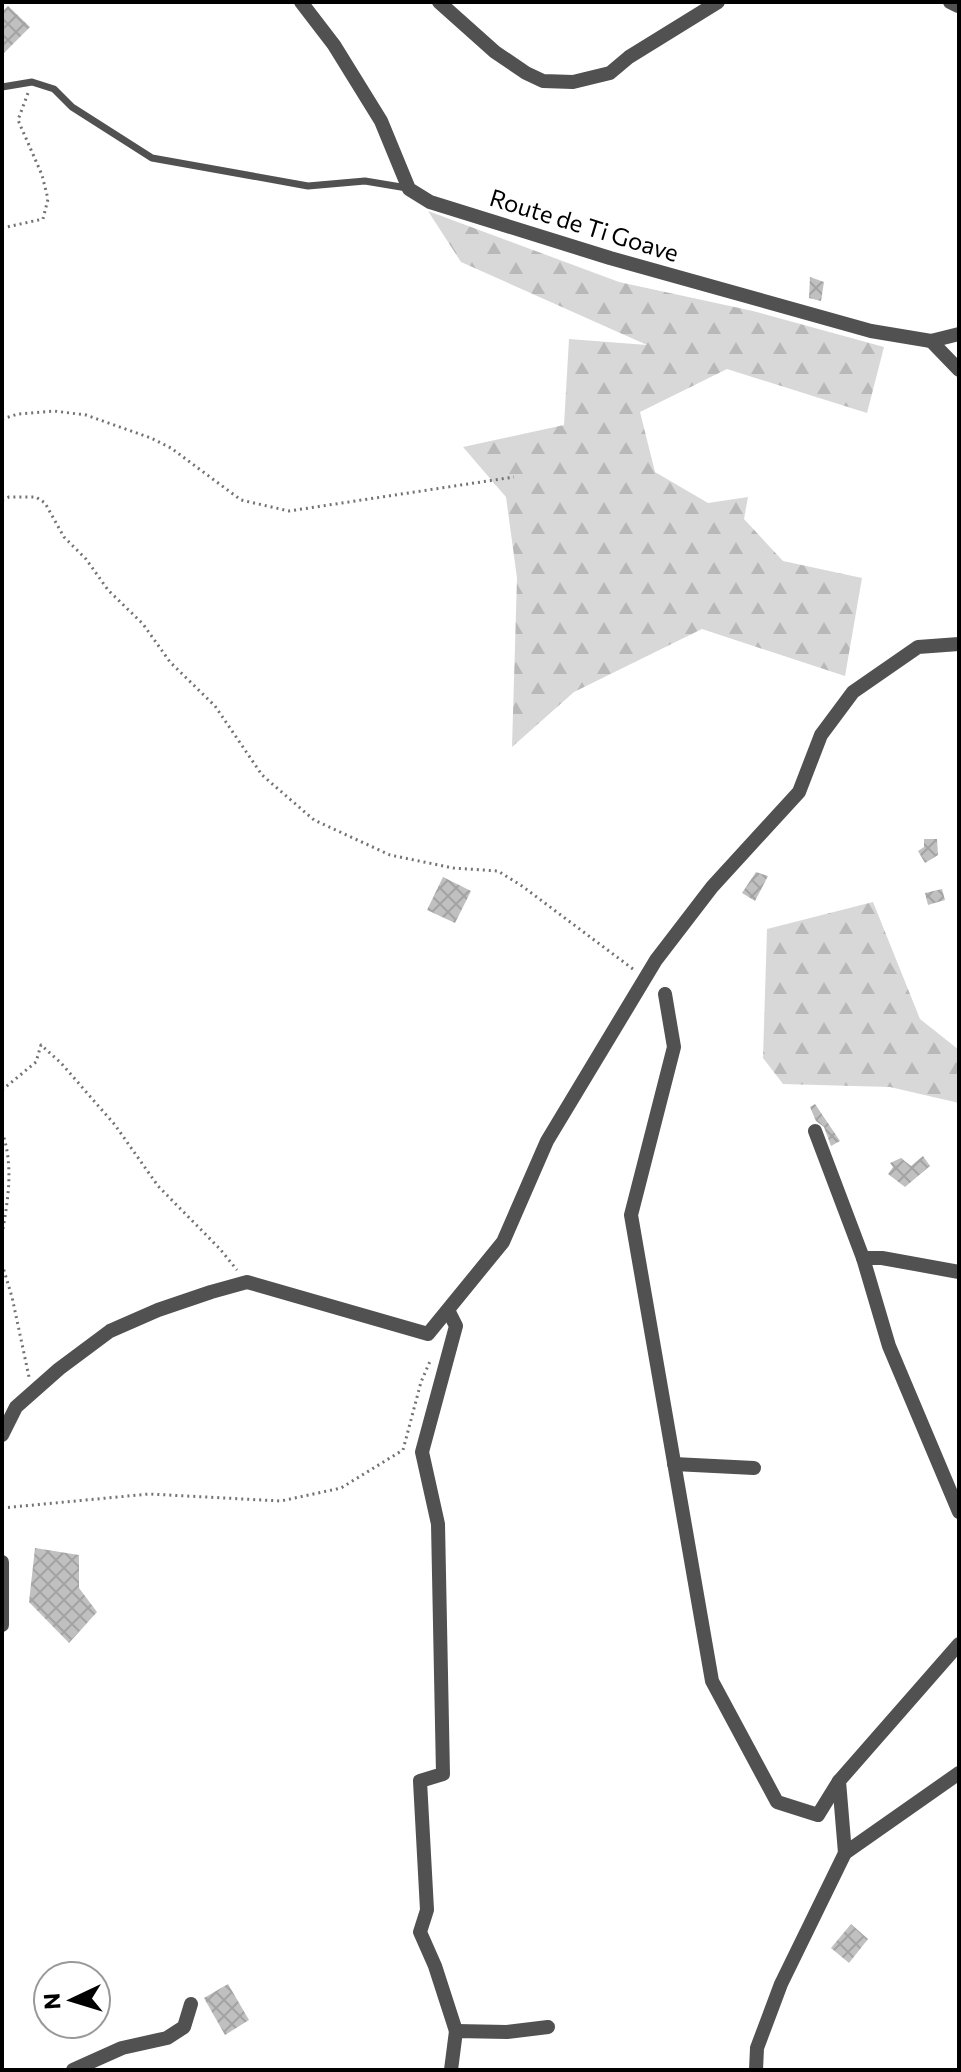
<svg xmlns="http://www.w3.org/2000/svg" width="961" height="2072" font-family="Commissioner,sans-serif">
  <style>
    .forest { fill: url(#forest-firs) }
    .building { fill: url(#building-cross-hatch) }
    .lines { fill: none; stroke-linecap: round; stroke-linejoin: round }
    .path { stroke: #737373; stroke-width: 3; stroke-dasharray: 2 4; stroke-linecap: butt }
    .service { stroke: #515151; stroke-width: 7 }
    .minor { stroke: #515151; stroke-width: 14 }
    .labels { text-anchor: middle; stroke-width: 8; stroke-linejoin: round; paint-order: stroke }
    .street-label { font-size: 24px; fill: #000; stroke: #fff }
  </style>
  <defs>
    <pattern id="forest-firs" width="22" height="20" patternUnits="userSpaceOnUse" patternTransform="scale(2)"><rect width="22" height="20" fill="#d8d8d8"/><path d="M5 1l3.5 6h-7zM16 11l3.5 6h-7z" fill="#b8b8b8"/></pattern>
    <pattern id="building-cross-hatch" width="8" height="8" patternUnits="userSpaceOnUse" patternTransform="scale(2)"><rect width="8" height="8" fill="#c0c0c0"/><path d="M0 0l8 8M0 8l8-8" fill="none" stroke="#a3a3a3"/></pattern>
  </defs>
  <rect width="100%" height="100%" fill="#fff"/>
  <g class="forest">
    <polygon points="428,211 619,282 753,311 884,347 867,413 727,369 640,412 655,472 708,503 748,497 744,519 783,561 862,578 845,676 702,629 574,692 512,747 517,578 506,497 463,447 564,425 569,339 647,345 461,262"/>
    <polygon points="873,902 920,1019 959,1050 959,1103 890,1087 783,1084 763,1058 767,929"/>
  </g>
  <g class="building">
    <polygon points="8,6 30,27 2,55 2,12"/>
    <polygon points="810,277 824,282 821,301 809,298"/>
    <polygon points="924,839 937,839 938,855 925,863 918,851 924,847"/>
    <polygon points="756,872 768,876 755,901 742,893"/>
    <polygon points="443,877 471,891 455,923 427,910"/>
    <polygon points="942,889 945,900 928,905 925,893"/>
    <polygon points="815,1104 840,1141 831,1146 824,1127 816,1121 810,1107"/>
    <polygon points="923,1156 930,1166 905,1187 888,1174 893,1167 890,1163 901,1158 911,1166"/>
    <polygon points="35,1548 79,1555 79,1588 97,1612 69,1643 29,1602"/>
    <polygon points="851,1924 868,1939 849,1963 831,1948"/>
    <polygon points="228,1984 249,2020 225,2035 204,1998"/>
  </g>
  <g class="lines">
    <g class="path">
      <polyline points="2,228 43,219 48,199 42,175 18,120 28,93"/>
      <polyline points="2,419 18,414 54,411 86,415 151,438 171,448 241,500 289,511 514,477"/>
      <polyline points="2,500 9,497 36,497 45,503 64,537 86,559 108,590 143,624 170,662 215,706 262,775 314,820 390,855 453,868 498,871 522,886 633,969"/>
      <polyline points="2,1090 36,1062 41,1045 61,1063 115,1125 158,1186 220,1249 237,1270"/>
      <path d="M2,1132c12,33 6,68 0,102"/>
      <polyline points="2,1264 12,1297 29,1377"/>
      <polyline points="2,1508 149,1494 281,1501 341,1488 403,1450 421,1382 431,1359"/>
    </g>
    <polyline class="service" points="2,87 32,82 54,89 72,107 152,158 308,186 365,181 407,188"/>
    <g class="minor">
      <polyline points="301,2 334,45 381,121 409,189 430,202 610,258 871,331 931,341 959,334"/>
      <polyline points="439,2 495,52 526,73 543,81 573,82 610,73 629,57 718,2"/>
      <polyline points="950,2 958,6"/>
      <polyline points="931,341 959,370"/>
      <polyline points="665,994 674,1047 631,1215 712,1681 777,1802 818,1815 839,1781"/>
      <polyline points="815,1131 863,1258 889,1346 959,1512"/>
      <polyline points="863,1258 882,1258 959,1272"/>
      <polyline points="449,1312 456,1326 422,1452 438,1524 443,1774 420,1781 427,1910 420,1932 435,1966 456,2031"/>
      <polyline points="2,1435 16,1407 59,1369 110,1331 158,1310 211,1292 247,1282 428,1334 503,1242 547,1141 656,960 712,887 799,792 821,735 853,692 918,647 959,644"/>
      <polyline points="674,1464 754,1468"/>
      <polyline points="2,1562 2,1625"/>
      <polyline points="845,1853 839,1781 959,1644"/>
      <polyline points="73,2070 122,2048 167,2038 184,2027 191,2004"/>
      <polyline points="451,2070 456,2031 507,2032 548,2027"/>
      <polyline points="756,2070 757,2048 781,1984 845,1853 959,1773"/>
    </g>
  </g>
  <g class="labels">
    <g class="street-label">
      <text transform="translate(584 226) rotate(17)" y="8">Route de Ti Goave</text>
    </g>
  </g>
  <rect width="961" height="2072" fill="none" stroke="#000000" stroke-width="8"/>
  <g transform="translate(72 2000) rotate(266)"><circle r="38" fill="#ffffff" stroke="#999999" stroke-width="2"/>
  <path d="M0-6L14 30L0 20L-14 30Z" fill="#000000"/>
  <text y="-12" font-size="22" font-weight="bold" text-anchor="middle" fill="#000000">N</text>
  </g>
</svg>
